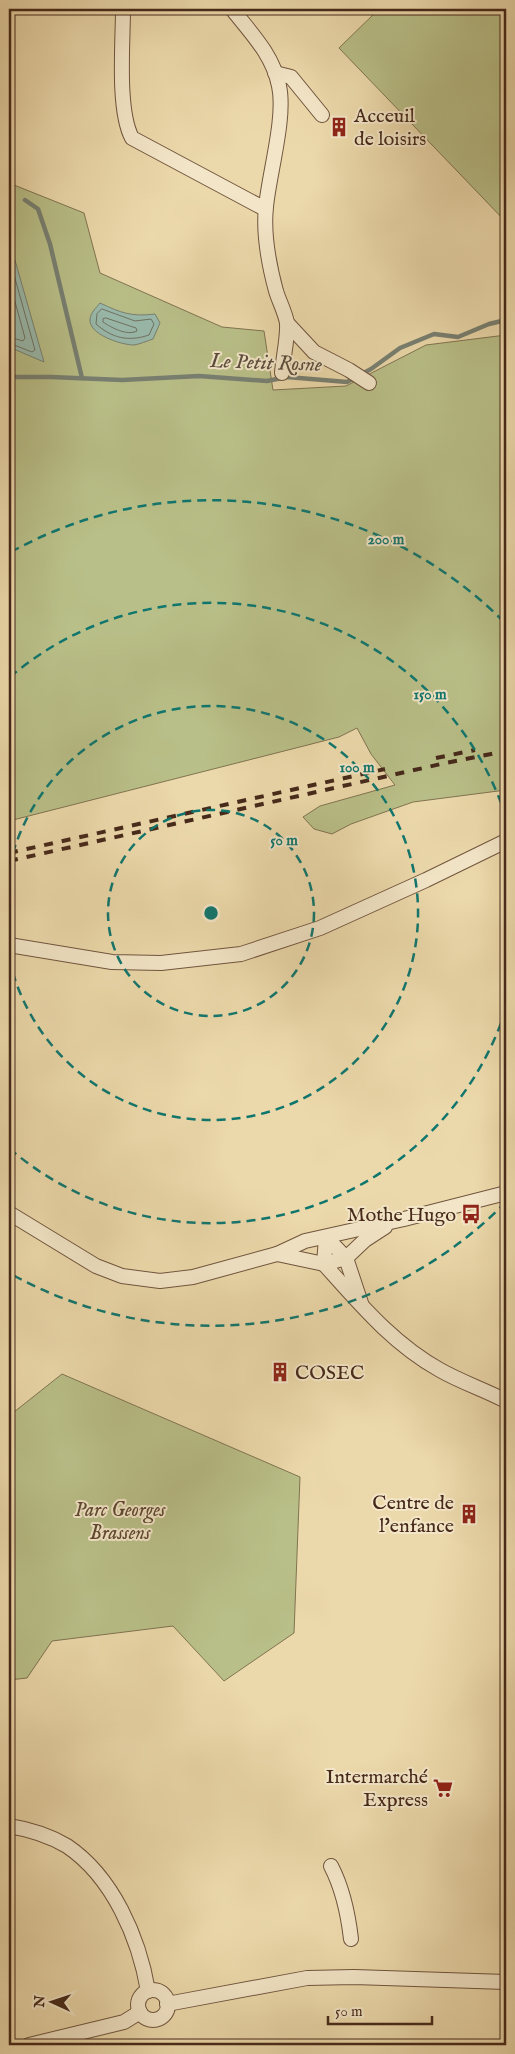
<svg xmlns="http://www.w3.org/2000/svg" width="515" height="2054" font-family="'IM FELL English',serif">
  <style>
    .green { fill: #b9bf88; stroke: #807451 }
    .water { fill: #99baac; stroke: #788072 }
    .lines { fill: none; stroke-linecap: round; stroke-linejoin: round }
    .shore { stroke: #707263; stroke-width: 1 }
    .stream { stroke: #788072; stroke-width: 4.5 }
    .minor-casing { stroke: #70553e; stroke-width: 16 }
    .minor { stroke: #f3e6c8; stroke-width: 14 }
    .rail { stroke: #46291a; stroke-width: 4; stroke-dasharray: 9 9; stroke-linecap: butt }
    .ring { fill: none; stroke: #0f766e; stroke-width: 2.5; stroke-dasharray: 9 6 }
    .labels { text-anchor: middle; stroke-width: 4; stroke-linejoin: round; paint-order: stroke }
    .poi-label { font-size: 20px; fill: #46291a; stroke: #f3e6c8; text-anchor: end }
    .park-label { font-size: 20px; font-style: italic; fill: #5d4730; stroke: #f3e6c8 }
    .water-label { font-size: 21px; font-style: italic; fill: #5b4d3e; stroke: #f3e6c8 }
    .centre { fill: #0f766e; stroke: #f3e6c8; stroke-width: 2.5 }
    .ring-label { font-size: 15px; text-anchor: middle; font-weight: bold; fill: #0f766e; stroke: #f3e6c8; stroke-width: 4; stroke-linejoin: round; paint-order: stroke }
  </style>
  <rect width="100%" height="100%" fill="#ecd9ab"/>
  <filter id="stains"><feTurbulence type="fractalNoise" baseFrequency=".004" numOctaves="4"/><feColorMatrix values="0 0 0 0 .2 0 0 0 0 .09 0 0 0 0 .02 0 0 0 .5 -.17"/></filter>
  <radialGradient id="worn" r=".72"><stop offset=".6" stop-color="#630" stop-opacity="0"/><stop offset="1" stop-color="#630" stop-opacity=".3"/></radialGradient>
  <g class="green">
    <polygon points="379,9 506,9 506,222 339,48"/>
    <polygon points="9,183 84,213 100,273 222,327 264,331 273,390 346,386 426,345 506,335 506,790 413,802 351,824 332,834 314,829 303,817 320,806 395,785 371,754 357,728 339,737 9,821"/>
    <polygon points="62,1374 300,1477 294,1633 224,1681 173,1626 52,1641 27,1678 9,1680 9,1416"/>
  </g>
  <g class="water">
    <polygon points="9,239 44,362 9,347"/>
    <path d="M100,303c21,10 32,14 55,11l5,9 -7,16c-6,2 -13,5 -19,6 -13,0 -46,-11 -44,-26 1,-7 6,-11 10,-16z"/>
  </g>
  <g class="lines">
    <g class="shore">
      <polyline points="9,257 35,350 32,352 9,343"/>
      <polyline points="9,280 25,338 23,341 9,337"/>
      <path d="M102,309l33,12 16,-2 3,5 -5,11c-21,7 -37,3 -53,-11l1,-10z"/>
      <path d="M106,318l30,10 1,3c-10,5 -25,-3 -34,-9v-3z"/>
    </g>
    <g class="stream">
      <polyline points="9,196 12,197"/>
      <polyline points="25,200 38,209 50,244 82,378"/>
      <polyline points="9,377 51,377 122,380 199,376 267,381 287,377 347,382 371,369 400,348 434,334 458,337 489,324 506,320"/>
    </g>
    <defs>
      <g id="minor">
        <path d="M123,9c0,33 -6,101 9,129l133,71"/>
        <path d="M232,9c19,24 41,46 47,77 7,31 -10,88 -13,121 -3,27 3,58 10,84 3,10 9,21 11,32 1,14 -4,35 -5,50"/>
        <polyline points="275,73 291,77 322,115"/>
        <polyline points="287,323 314,352 349,370 369,383"/>
        <polyline points="9,945 112,962 161,963 241,954 320,928 426,880 506,841"/>
        <polyline points="9,1213 96,1266 122,1276 160,1281 193,1277 277,1254 305,1241 404,1219 506,1193"/>
        <path d="M326,1237l-2,27c35,39 69,80 116,106 21,12 45,20 66,31"/>
        <polyline points="326,1237 346,1258 361,1303"/>
        <polyline points="277,1254 324,1264 346,1258 365,1240 385,1227"/>
        <path d="M9,1826c19,3 41,10 58,20 46,31 72,92 81,145"/>
        <path d="M331,1866c12,23 17,47 20,73"/>
        <circle cx="153" cy="2005" r="15"/>
        <polyline points="167,2004 307,1978 354,1977 506,1982"/>
        <polyline points="29,2045 124,2022 140,2012"/>
      </g>
    </defs>
    <use href="#minor" class="minor-casing"/>
    <use href="#minor" class="minor"/>
    <g class="rail">
      <polyline points="436,758 475,750"/>
      <polyline points="9,853 385,769"/>
      <polyline points="9,861 441,764 506,751"/>
    </g>
  </g>
  <g class="ring">
    <circle cx="211" cy="913" r="103"/>
    <path d="M9 868A207 207 0 1 1 9 958"/>
    <path d="M506 1009A310 310 0 0 1 10 1149M10 677A310 310 0 0 1 506 817"/>
    <path d="M506 1202A413 413 0 0 1 11 1274M11 552A413 413 0 0 1 506 624"/>
  </g>
  <defs>
    <symbol id="building-bare" viewBox="-9 -9 18 18"><path d="M-4-6H4V6H1V3H-1V6H-4ZM-2.5-4.3h1.7v1.8h-1.7ZM.8-4.3h1.7v1.8H.8ZM-2.5-1h1.7V.8h-1.7ZM.8-1h1.7V.8H.8Z" fill="#8f2418" stroke="#f3e6c8" stroke-width="2.5" paint-order="stroke"/></symbol>
    <symbol id="bus-bare" viewBox="-9 -9 18 18"><path d="M-5-6H5V4H4V6H2V4H-2V6H-4V4H-5ZM-3.5-4V0h7V-4ZM-3.5 1.2v1.5H-2V1.2ZM2 1.2v1.5H3.5V1.2Z" fill="#8f2418" stroke="#f3e6c8" stroke-width="2.5" paint-order="stroke"/></symbol>
    <symbol id="supermarket-bare" viewBox="-9 -9 18 18"><path d="M-6-5.5h2.5l.6 2H6L4.5 2H-2.5L-4.4-4H-6ZM-1.5 3.2a1.3 1.3 0 1 0 .1 0ZM3 3.2a1.3 1.3 0 1 0 .1 0Z" fill="#8f2418" stroke="#f3e6c8" stroke-width="2.5" paint-order="stroke"/></symbol>
  </defs>
  <g fill-rule="evenodd">
    <use href="#building-bare" x="325" y="113" width="28" height="28"/>
    <use href="#bus-bare" x="457" y="1200" width="28" height="28"/>
    <use href="#building-bare" x="266" y="1358" width="28" height="28"/>
    <use href="#building-bare" x="455" y="1500" width="28" height="28"/>
    <use href="#supermarket-bare" x="429" y="1774" width="28" height="28"/>
  </g>
  <g class="labels">
    <g class="poi-label">
      <text x="354" y="122" text-anchor="start">Acceuil<tspan x="354" dy="23">de loisirs</tspan></text>
      <text x="456" y="1221">Mothe Hugo</text>
      <text x="295" y="1379" text-anchor="start">COSEC</text>
      <text x="454" y="1509">Centre de<tspan x="454" dy="23">l'enfance</tspan></text>
      <text x="428" y="1783">Intermarché<tspan x="428" dy="23">Express</tspan></text>
    </g>
    <g class="park-label">
      <text x="120" y="1516">Parc Georges<tspan x="120" dy="23">Brassens</tspan></text>
    </g>
    <g class="water-label">
      <text transform="translate(266 362) rotate(2)" y="7">Le Petit Rosne</text>
    </g>
  </g>
  <circle cx="211" cy="913" r="8" class="centre"/>
  <g class="ring-label">
    <text x="386" y="544">200 m</text>
    <text x="430" y="699">150 m</text>
    <text x="357" y="772">100 m</text>
    <text x="284" y="845">50 m</text>
  </g>
  <rect width="515" height="2054" fill="none" stroke="#ecd9ab" stroke-width="30"/>
  <rect x="10" y="10" width="495" height="2034" fill="none" stroke="#46291a" stroke-width="2.5"/>
  <rect x="15" y="15" width="485" height="2024" fill="none" stroke="#46291a"/>
  <g transform="translate(52 2002) rotate(273)" stroke="#f3e6c8" stroke-width="4" paint-order="stroke">
  <path d="M0-4L9 19L0 12L-9 19Z" fill="#46291a"/>
  <text y="-8" font-size="14" font-weight="bold" text-anchor="middle" fill="#46291a">N</text>
  </g>
  <path d="M328 2016v8h104v-8" fill="none" stroke="#46291a" stroke-width="2.5"/>
  <text x="335" y="2016" font-size="15" fill="#46291a" stroke="#f3e6c8" stroke-width="4" paint-order="stroke">50 m</text>
  <rect width="100%" height="100%" filter="url(#stains)"/>
  <rect width="100%" height="100%" fill="url(#worn)"/>
</svg>
